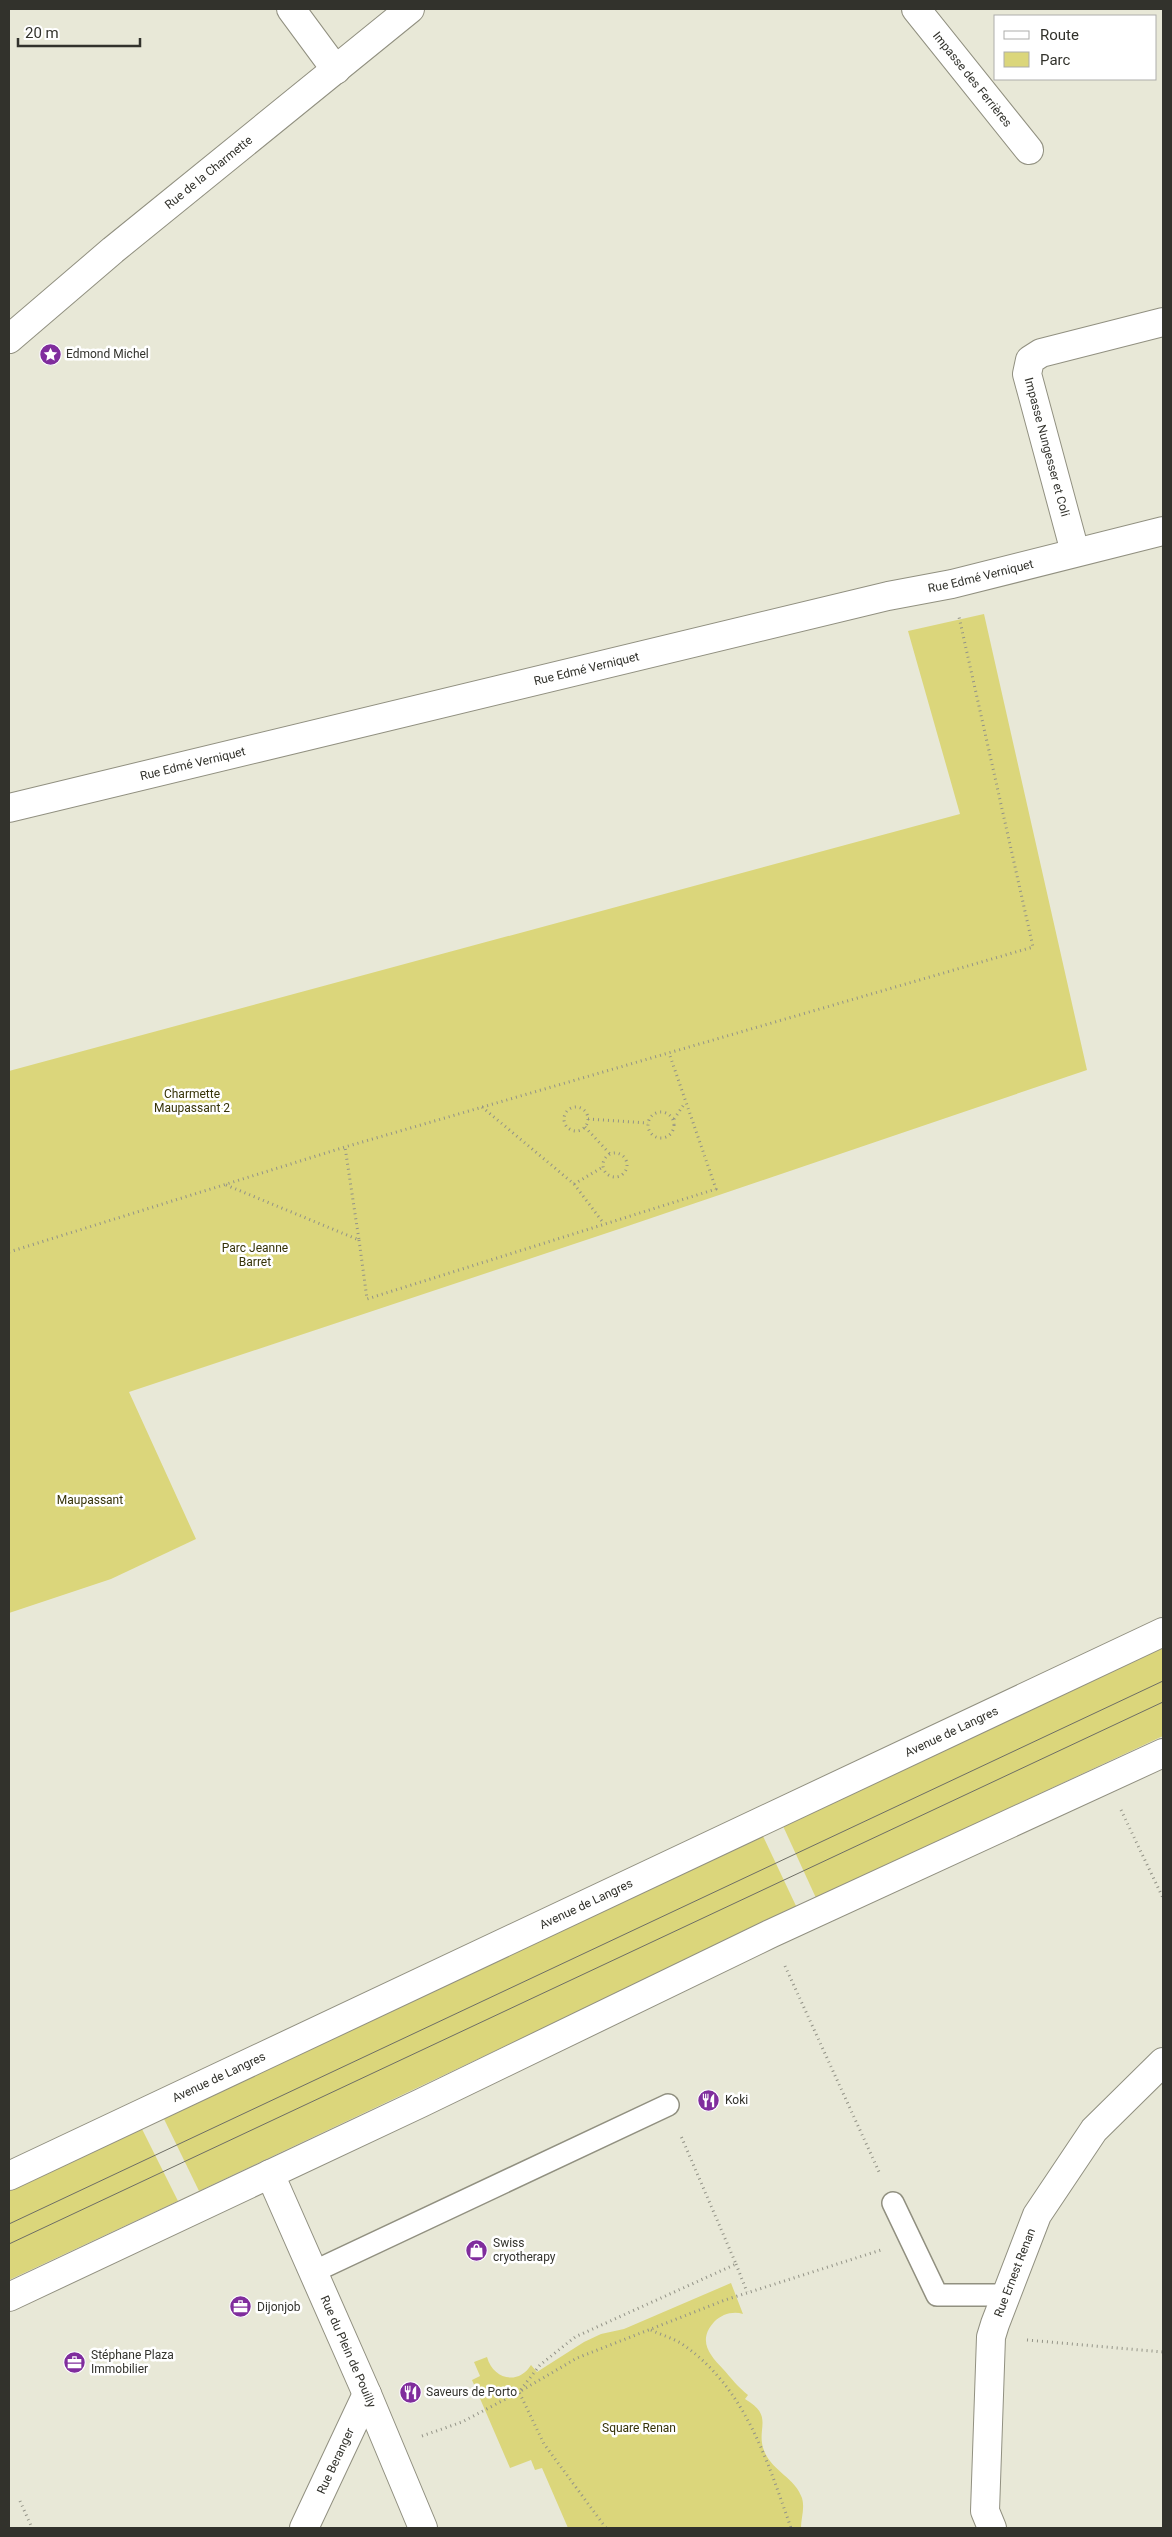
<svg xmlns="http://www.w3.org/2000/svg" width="1172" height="2537" font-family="Roboto,sans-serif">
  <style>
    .green { fill: #dbd67b }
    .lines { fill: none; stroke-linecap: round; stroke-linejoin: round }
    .service-casing { stroke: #919080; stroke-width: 24 }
    .minor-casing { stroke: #919080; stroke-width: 30 }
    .primary-casing { stroke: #919080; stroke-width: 30 }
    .path { stroke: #939387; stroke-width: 3; stroke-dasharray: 1 4; stroke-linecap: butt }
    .service { stroke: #fff; stroke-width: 21 }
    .minor { stroke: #fff; stroke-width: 28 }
    .primary { stroke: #fff; stroke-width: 28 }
    .tram { stroke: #6e6e65; stroke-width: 1 }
    .labels { text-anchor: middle; stroke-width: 5; stroke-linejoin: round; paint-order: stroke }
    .street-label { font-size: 12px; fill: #32322c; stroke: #fff }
    .poi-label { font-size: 12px; fill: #32322c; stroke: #fff; text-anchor: start }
    .park-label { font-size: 12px; fill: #363308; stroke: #fff }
  </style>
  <rect width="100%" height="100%" fill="#e8e8d7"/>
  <g class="green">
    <polygon points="984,614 1087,1070 622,1228 129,1392 196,1539 111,1579 9,1613 9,1071 960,814 908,631"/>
    <polygon points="1163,1646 1163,1736 816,1898 783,1826"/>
    <polygon points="762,1834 797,1908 199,2191 164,2119"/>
    <polygon points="142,2129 178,2201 9,2280 9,2191"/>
    <path d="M731,2283l12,31c-10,-3 -21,0 -29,8 -17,19 -4,33 9,47 8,9 15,18 25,26l-3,4c31,18 9,30 20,54 9,19 30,25 37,45 3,11 -1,20 -1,30h-233l-26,-60 -7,2 -4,-10 -21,8 -38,-88 8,-4 -6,-14 13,-5c6,22 31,29 44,8l6,7 47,-30 17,-8 23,-5z"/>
  </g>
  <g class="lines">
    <defs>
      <g id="service">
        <polyline points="893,2203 937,2295 1007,2295"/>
        <polyline points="313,2272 668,2105"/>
      </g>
      <g id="minor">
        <polyline points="291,9 336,70"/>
        <path id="s1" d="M916,9l113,141"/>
        <path id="s2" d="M9,339l104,-89 297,-241"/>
        <polyline points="1075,552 1027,374 1030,360 1041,353 1163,322"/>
        <path id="s3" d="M9,808l879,-212 64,-12 211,-53"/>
        <path id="s4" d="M270,2174l97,220 56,134"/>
        <path id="s5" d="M304,2528l63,-134"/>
        <path id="s6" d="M992,2528l-7,-17 6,-174 4,-13 42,-109 57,-85 69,-68"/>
      </g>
      <g id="primary">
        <path id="s7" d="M9,2176l1154,-544"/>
        <polyline points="9,2297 421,2103 770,1934 1163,1753"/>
      </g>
    </defs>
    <use href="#service" class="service-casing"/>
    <use href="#minor" class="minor-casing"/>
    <use href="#primary" class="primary-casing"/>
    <g class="path">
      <polyline points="482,1107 574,1184 604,1224"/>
      <circle cx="576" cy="1119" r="12"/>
      <circle cx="661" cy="1125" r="13"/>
      <polyline points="588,1119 648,1123"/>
      <polyline points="674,1119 685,1103"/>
      <polyline points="585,1127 610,1154"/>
      <circle cx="615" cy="1165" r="12"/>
      <polyline points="574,1184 603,1167"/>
      <polyline points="226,1185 359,1240 345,1147"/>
      <polyline points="359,1240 367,1299 716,1189 669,1053"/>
      <polyline points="9,1252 345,1147 1033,947 959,617"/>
      <polyline points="1121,1810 1163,1898"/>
      <polyline points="785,1966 880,2174"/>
      <polyline points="736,2264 747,2292"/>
      <path d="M651,2330c10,5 22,8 31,14 63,43 85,116 109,184"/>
      <polyline points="1027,2340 1163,2352"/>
      <polyline points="422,2436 462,2422 519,2392 577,2358 725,2300 881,2250"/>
      <polyline points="20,2501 32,2528"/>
      <polyline points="606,2528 544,2444 519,2392 540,2365 575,2337 736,2264 681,2136"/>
    </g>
    <use href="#service" class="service"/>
    <use href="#minor" class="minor"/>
    <use href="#primary" class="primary"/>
    <g class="tram">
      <polyline points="9,2224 1163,1681"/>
      <polyline points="9,2244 1163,1702"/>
    </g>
  </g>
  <defs>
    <symbol id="sight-disc" viewBox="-11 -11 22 22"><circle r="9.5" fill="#802d9d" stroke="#fff"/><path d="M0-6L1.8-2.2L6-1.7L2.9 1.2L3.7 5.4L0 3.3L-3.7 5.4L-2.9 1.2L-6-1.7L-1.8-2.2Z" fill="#fff"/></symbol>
    <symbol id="restaurant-disc" viewBox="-11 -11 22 22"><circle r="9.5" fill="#802d9d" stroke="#fff"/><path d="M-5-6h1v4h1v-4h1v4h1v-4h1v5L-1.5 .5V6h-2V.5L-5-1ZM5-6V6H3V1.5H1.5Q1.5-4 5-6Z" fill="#fff"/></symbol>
    <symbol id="shop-disc" viewBox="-11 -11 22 22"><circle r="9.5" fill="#802d9d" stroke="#fff"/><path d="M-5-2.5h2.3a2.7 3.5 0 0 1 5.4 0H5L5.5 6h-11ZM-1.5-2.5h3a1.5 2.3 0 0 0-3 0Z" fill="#fff"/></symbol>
    <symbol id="office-disc" viewBox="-11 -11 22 22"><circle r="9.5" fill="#802d9d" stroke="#fff"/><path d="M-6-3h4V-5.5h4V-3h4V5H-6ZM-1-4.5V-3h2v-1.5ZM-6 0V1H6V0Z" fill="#fff"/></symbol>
  </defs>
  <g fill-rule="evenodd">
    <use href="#sight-disc" x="38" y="342" width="25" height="25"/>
    <use href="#restaurant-disc" x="696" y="2088" width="25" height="25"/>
    <use href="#shop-disc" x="464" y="2238" width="25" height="25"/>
    <use href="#office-disc" x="228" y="2294" width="25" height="25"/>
    <use href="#office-disc" x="62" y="2350" width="25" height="25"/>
    <use href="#restaurant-disc" x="398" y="2380" width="25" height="25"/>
  </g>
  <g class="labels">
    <g class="street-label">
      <text dy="4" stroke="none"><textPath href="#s1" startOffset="90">Impasse des Ferrières</textPath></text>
      <text dy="4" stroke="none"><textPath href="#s2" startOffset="260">Rue de la Charmette</textPath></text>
      <text transform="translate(1047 447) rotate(75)" y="4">Impasse Nungesser et Coli</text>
      <text dy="4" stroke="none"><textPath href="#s3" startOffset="999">Rue Edmé Verniquet</textPath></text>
      <text dy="4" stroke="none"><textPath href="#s3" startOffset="594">Rue Edmé Verniquet</textPath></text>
      <text dy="4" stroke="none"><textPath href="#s3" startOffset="189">Rue Edmé Verniquet</textPath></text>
      <text dy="4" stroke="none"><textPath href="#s7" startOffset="1042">Avenue de Langres</textPath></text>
      <text dy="4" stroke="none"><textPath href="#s7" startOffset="638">Avenue de Langres</textPath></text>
      <text dy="4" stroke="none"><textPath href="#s7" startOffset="232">Avenue de Langres</textPath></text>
      <text dy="4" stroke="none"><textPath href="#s6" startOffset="261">Rue Ernest Renan</textPath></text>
      <text dy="4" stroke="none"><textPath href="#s4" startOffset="194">Rue du Plein de Pouilly</textPath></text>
      <text dy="4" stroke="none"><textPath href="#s5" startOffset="74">Rue Beranger</textPath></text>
    </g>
    <g class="poi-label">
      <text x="66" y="358">Edmond Michel</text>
      <text x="725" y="2104">Koki</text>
      <text x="493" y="2247">Swiss<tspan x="493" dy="14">cryotherapy</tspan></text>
      <text x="257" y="2311">Dijonjob</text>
      <text x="91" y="2359">Stéphane Plaza<tspan x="91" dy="14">Immobilier</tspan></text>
      <text x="426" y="2396">Saveurs de Porto</text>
    </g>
    <g class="park-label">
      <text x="192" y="1098">Charmette<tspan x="192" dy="14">Maupassant 2</tspan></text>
      <text x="255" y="1252">Parc Jeanne<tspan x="255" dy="14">Barret</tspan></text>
      <text x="90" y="1504">Maupassant</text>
      <text x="639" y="2432">Square Renan</text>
    </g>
  </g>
  <rect width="1172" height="2537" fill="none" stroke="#32322c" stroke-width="20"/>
  <rect x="994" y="15" width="162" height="65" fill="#ffffff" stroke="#adadab"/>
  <rect x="1004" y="31" width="25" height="8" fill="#ffffff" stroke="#adadab"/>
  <text x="1040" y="40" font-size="15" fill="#32322c">Route</text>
  <rect x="1004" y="52" width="25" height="15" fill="#dbd67b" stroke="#adadab"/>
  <text x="1040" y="65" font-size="15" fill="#32322c">Parc</text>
  <path d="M18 38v8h122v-8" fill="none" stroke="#32322c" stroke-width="2.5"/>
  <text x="25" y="38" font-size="15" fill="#32322c" stroke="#ffffff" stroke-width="4" paint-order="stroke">20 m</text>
</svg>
